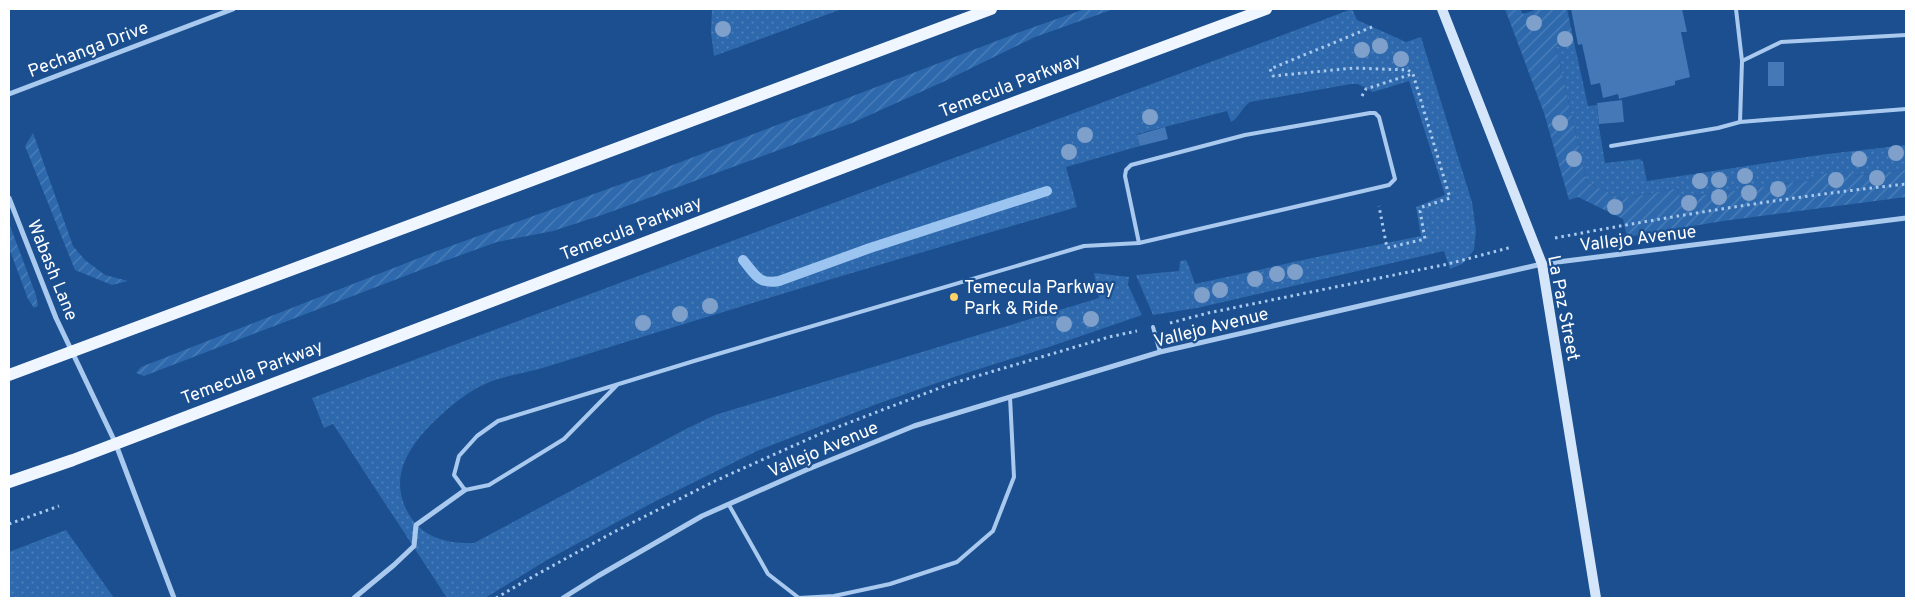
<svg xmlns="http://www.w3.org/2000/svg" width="1915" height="607" font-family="Overpass,sans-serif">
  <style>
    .grass { fill: url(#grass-dots) }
    .garden { fill: url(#garden-furrows) }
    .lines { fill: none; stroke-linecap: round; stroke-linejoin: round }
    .stream { stroke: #9cc4f0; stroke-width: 10 }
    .building { fill: #4478b7 }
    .path { stroke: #a9c9ee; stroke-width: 3; stroke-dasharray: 2.5 4; stroke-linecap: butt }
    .lane { stroke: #a9c9ee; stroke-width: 4 }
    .street { stroke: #a9c9ee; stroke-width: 5 }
    .secondary { stroke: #d6e6fa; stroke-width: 10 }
    .primary { stroke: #f0f6ff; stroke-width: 12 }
    .tree { fill: #7ea0ca }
    .poi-dot { fill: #ffd166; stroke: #1b4f8f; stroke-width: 2 }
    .labels { text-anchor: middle; stroke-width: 4.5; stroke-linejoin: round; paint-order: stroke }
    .street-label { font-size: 18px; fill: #fff; stroke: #1b4f8f }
    .poi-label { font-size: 18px; fill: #fff; stroke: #1b4f8f; text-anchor: start }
  </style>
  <defs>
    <pattern id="grass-dots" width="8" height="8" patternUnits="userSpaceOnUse" patternTransform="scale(1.25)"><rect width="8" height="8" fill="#2e69ad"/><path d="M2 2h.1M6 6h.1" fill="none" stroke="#4d80b9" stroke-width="1.8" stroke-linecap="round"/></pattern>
    <pattern id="garden-furrows" width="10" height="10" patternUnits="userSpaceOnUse" patternTransform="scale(1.25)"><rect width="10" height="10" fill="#2e69ad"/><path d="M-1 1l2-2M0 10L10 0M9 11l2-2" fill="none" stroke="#4d80b9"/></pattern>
  </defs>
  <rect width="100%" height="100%" fill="#1b4f8f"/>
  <g class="grass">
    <polygon points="712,9 842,9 714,56 711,32"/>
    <path d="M1352,9l5,11 49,22 15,-5 51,165 4,29 -2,19 -12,14 -12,5 -6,-18 -247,57 -44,7 -17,-40 43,-4 1,-10 6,-1 2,4 7,20 117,-26 109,-22 -5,-29 29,-12 -36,-114 -36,11 -15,-8h-7l-101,18c-8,5 -11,16 -19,20l-4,-11 -90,23 3,12 -74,21 11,40c-144,42 -288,84 -432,129 -33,10 -66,21 -99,31 -20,6 -45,9 -63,18 -15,7 -29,18 -42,30 -31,28 -57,64 -29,104 14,20 39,25 62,24l210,-113 31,-15 384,-117 -5,-25 35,4 -1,8 14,30 -96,33 -89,28 -80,28 -120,47 -105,52 -105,57 -62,38h-38l-114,-174 -9,4 -12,-30z"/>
    <polygon points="1574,42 1588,106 1597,105 1599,127 1605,163 1640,159 1643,162 1647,181 1827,154 1906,145 1906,170 1852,176 1851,172 1811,175 1812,180 1679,198 1678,188 1622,199 1587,182 1556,47"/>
    <polygon points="66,530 114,598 9,598 9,552"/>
  </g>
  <g class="garden">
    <polygon points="1085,9 1114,9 1035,37 945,81 852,123 605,214 553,231 497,242 439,263 144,376 136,373 141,367 437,251 657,171 1020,32"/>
    <polygon points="1505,9 1520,9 1523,14 1538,9 1567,9 1574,42 1556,47 1587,182 1622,199 1678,188 1680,198 1812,180 1811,175 1851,171 1852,176 1906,170 1906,197 1723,221 1627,237 1623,219 1578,197 1569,200 1544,113"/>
    <polygon points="33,133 73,246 85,260 105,275 128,281 112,285 75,270 25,146"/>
    <polygon points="9,223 36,295 38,306 34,308 28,299 9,248"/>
  </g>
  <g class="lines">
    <path class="stream" d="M743,260c12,14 15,25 36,21l91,-33 177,-57"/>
  </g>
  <g class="building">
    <polygon points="1571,9 1682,9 1687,32 1681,32 1690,77 1675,81 1675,85 1622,98 1619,99 1618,94 1603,98 1600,83 1591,85 1582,44 1578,45"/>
    <rect x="1768" y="62" width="16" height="24"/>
    <polygon points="1622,100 1624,122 1599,124 1597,103"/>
    <polygon points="1165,127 1168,139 1140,146 1137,135"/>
  </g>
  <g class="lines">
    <g class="path">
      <polyline points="1372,27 1270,69 1273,76 1354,68 1408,70 1413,74 1450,198 1422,207 1420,211 1425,239 1387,248 1379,206"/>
      <polyline points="1362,96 1366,89 1412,74"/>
      <path d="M1555,238c117,-22 233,-41 351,-54"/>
      <polyline points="1170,323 1208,313 1448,264 1512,247"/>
      <polyline points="9,524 59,506"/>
      <polyline points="496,598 525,581 612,533 717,480 822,433 950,384 1109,337 1137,331"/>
    </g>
    <g class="lane">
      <polyline points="1736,9 1742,61"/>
      <polyline points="1906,35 1781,42 1742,61 1740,122 1906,109"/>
      <polyline points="1611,146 1718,128 1740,122"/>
      <polyline points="1153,327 1160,352"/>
      <polyline points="617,385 564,439 489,485 465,490 454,475 459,456 477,436 498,421 694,361 1084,246 1139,243 1389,185 1395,179 1379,117 1375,113 1370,113 1245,135 1131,165 1126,170 1125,176 1139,243"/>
      <polyline points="729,505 768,574 799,598 834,596 890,584 957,562 993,531 1014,477 1010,397"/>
    </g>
    <g class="street">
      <polyline points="9,94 233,9"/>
      <polyline points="9,198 56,318 115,442 174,598"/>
      <polyline points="354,598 394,565 414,546 416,525 465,490"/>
      <polyline points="563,598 598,576 702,516 806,470 914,426 1160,352 1542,264 1906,218"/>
    </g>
    <polyline class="secondary" points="1442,9 1542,264 1596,598"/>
    <g class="primary">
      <polyline points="9,375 991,9"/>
      <polyline points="9,482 73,460 989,112 1266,9"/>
    </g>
  </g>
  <g class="tree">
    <circle cx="1534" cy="23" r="8"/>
    <circle cx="723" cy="29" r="8"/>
    <circle cx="1565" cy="39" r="8"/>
    <circle cx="1380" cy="46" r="8"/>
    <circle cx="1362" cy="50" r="8"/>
    <circle cx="1401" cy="59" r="8"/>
    <circle cx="1150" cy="117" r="8"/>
    <circle cx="1560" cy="123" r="8"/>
    <circle cx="1085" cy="135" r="8"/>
    <circle cx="1069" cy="152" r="8"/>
    <circle cx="1896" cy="153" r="8"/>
    <circle cx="1574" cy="159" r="8"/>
    <circle cx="1859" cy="159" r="8"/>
    <circle cx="1745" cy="176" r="8"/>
    <circle cx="1877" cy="178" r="8"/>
    <circle cx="1719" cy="180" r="8"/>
    <circle cx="1836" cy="180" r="8"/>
    <circle cx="1700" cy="181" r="8"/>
    <circle cx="1778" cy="189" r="8"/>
    <circle cx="1749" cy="193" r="8"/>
    <circle cx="1719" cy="197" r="8"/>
    <circle cx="1689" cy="203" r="8"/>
    <circle cx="1615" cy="207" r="8"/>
    <circle cx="1295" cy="272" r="8"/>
    <circle cx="1277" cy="274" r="8"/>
    <circle cx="1255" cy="279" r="8"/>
    <circle cx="1220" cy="290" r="8"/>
    <circle cx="1202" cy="295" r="8"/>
    <circle cx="710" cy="306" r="8"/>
    <circle cx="680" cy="314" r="8"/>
    <circle cx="1091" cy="319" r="8"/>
    <circle cx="643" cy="323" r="8"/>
    <circle cx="1064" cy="324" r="8"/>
  </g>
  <circle class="poi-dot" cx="954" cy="297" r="5"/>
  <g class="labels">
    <g class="street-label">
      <text transform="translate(88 49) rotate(-21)" y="6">Pechanga Drive</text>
      <text transform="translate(1010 85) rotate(-21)" y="6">Temecula Parkway</text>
      <text transform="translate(631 228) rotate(-21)" y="6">Temecula Parkway</text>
      <text transform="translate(1638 238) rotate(-7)" y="6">Vallejo Avenue</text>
      <text transform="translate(53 270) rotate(68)" y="6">Wabash Lane</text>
      <text transform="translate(1564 308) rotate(79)" y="6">La Paz Street</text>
      <text transform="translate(1211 327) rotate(-14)" y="6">Vallejo Avenue</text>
      <text transform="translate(252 372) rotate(-21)" y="6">Temecula Parkway</text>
      <text transform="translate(823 449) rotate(-23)" y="6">Vallejo Avenue</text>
    </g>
    <g class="poi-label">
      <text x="964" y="293">Temecula Parkway<tspan x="964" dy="21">Park &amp; Ride</tspan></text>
    </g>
  </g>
  <rect width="1915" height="607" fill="none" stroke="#ffffff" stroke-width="20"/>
</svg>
